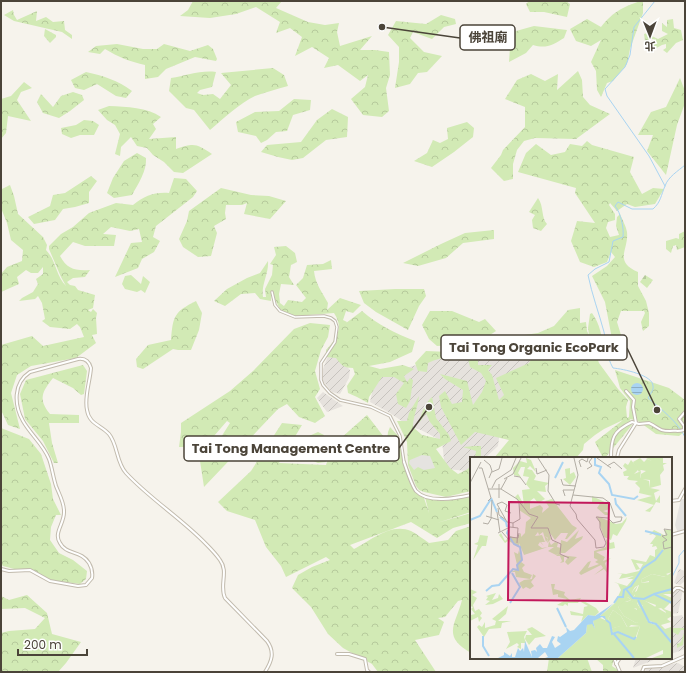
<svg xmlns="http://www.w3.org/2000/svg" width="686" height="673" font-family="Poppins,'Noto Sans TC',sans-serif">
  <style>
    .industrial { fill: url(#industrial-furrows) }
    .green { fill: #d2eab5 }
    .forest { fill: url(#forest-crowns); fill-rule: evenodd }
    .cemetery { fill: url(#cemetery-stones) }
    .parking { fill: #e5e3e0 }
    .water { fill: url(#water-rules) }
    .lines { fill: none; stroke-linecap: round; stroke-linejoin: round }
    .stream { stroke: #a9d4f2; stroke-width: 1 }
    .pedestrian-casing { stroke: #c2bbae; stroke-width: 3.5 }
    .minor-casing { stroke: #c2bbae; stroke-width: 4 }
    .pedestrian { stroke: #fff; stroke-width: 1.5 }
    .minor { stroke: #fff; stroke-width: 2 }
    .inset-river { fill: none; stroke: #a9d4f2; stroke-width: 2 }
    .inset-road { fill: none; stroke: #b2ada4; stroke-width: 1 }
    .view { fill: #c2185b; fill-opacity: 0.15; stroke: #c2185b; stroke-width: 2 }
    .inset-edge { fill: none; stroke: #4b4439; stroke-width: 2 }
    .leader { fill: none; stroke: #4b4439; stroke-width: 1.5 }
    .callout-dot { fill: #4b4439; stroke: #fff; stroke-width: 1.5 }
    .callout { fill: #fff; stroke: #4b4439; stroke-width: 1.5 }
    .callout-label { font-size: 13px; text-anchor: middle; font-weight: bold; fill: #4b4439 }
  </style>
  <defs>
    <pattern id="industrial-furrows" width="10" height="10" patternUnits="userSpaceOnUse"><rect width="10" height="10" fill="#e6e2dd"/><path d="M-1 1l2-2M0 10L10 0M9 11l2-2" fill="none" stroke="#c7c3be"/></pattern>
    <pattern id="forest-crowns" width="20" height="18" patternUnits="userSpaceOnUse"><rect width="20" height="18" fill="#d2eab5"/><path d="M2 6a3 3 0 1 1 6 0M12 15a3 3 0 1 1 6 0" fill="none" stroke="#b6ca9c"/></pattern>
    <pattern id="cemetery-stones" width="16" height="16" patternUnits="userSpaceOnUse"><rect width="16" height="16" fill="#d2eab5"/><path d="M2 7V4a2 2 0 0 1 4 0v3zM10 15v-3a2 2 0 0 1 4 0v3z" fill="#b6ca9c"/></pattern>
    <pattern id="water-rules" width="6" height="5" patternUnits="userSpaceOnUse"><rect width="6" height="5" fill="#a9d4f2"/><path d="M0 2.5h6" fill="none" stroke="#8caec5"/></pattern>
  </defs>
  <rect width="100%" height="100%" fill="#f6f3ec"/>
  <g class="industrial">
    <polygon points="531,342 530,370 500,430 498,446 485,458 471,458 471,470 469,471 445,469 442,441 421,430 409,426 390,413 370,402 375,379 386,374 450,355"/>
    <polygon points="328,356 337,356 350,370 349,378 340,394 332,392 322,380 323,369"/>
    <polygon points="323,392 343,406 327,412 317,398"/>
    <polygon points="679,569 685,571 685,581 680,585 674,583"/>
    <polygon points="671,586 683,590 678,613 671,614"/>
    <polygon points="682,615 685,621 685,649 671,654 671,617"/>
    <polygon points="636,658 659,658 633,668"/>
    <polygon points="678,663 685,667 685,672 646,672 645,669"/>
  </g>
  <g class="green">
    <polygon points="131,275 141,284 143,276 150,282 145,293 141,290 137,292 125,289 122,284 125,276"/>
    <polygon points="318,432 324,435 322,446 326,462 318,463 294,453 300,440"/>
  </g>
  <g class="forest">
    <polygon points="193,1 282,1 276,8 308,22 325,25 339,23 337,32 340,46 372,36 360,50 375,50 389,52 390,75 386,88 389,111 382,117 363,115 351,99 365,87 368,75 360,81 338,65 324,68 329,58 312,47 295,56 302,37 290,28 276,33 280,22 256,7 236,14 210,18 180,16 188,10"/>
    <polygon points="529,1 566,1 570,4 567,17 544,12 530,12 526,4"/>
    <path d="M641,1h2v12l-13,36 -3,15 -14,17 -6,2 -6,14 -4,-7 -1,-19 -5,-9 10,-22 -10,6 -15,-5 -6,-12 17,-10 14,8c12,-15 21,-20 40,-26z"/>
    <polygon points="13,10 14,15 17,20 37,11 36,21 46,17 53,22 64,21 65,30 72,35 72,39 62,32 14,21 4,15"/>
    <polygon points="441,15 455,19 456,24 444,27 432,39 413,32 410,38 424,52 442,56 427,72 418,73 410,84 395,88 399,62 399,47 388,35 396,21 426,24"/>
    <polygon points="673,19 674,28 681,30 683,40 676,43 667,53 663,50 666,48 666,44 662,45 651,51 654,39 650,39 650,44 646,48 644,34 650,32 652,36 658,39 668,34 662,31 662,23 667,27 667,20"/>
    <path d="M534,26l33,4 -3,8c-11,7 -18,11 -31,7l-7,8 -17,9 1,-15 -5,-13z"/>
    <polygon points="45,29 56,35 56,37 50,43 44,36"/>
    <path d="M117,44l26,5h14l7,-5 26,7 18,-6 5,4 4,10 -1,2 -21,-4 -29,12 -8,8 -13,2v-14c-14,-3 -27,-8 -40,-16l-5,5 -12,-2 8,-6z"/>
    <path d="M273,68l11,7 4,11c-11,3 -22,6 -33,10 -15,7 -32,23 -45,34l-16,-20 -8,-2 -17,-17 2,-13c15,-2 29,-8 45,-6l-4,15 -12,3 -3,3 6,2 10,-1 7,5 11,-14 -10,-12z"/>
    <polygon points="578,71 582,80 583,97 590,105 610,114 576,139 535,138 524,141 517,150 513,164 513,179 504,181 491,168 501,155 503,150 525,127 525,107 505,99 517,80 531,74 545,81 558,74 557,90"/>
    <path d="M86,72c17,4 32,8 46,19l-6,7 -10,-2 -19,-12 -13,6 -9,-2 -4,-8z"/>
    <polygon points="680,78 685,91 685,103 677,125 666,175 647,151 653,135 638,135 651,112 666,107"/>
    <polygon points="24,82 32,88 21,92 17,100 31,121 8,116 6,133 1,139 1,99 11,96"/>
    <polygon points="73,92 82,95 84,100 70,111 59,118 43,113 37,102 41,94 53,107 61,96"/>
    <polygon points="294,99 311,100 310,110 293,115 287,131 276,132 267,140 261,143 256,136 238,132 236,122 255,112 279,111"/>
    <path d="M109,106c18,1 38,1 52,11l-8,7 3,5 -7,10 27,-2v12c18,-6 20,-6 36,5l-29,19 -9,-1 -10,-10 -11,-7 -6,-7 -10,-2 -6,-9 -10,10 -1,9 -5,-2 5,-20 -5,-9 -8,-5 -9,-10z"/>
    <polygon points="332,109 348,117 347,137 326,140 303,158 292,160 278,157 261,152 267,145 301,142 317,120"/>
    <polygon points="84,120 93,121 99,125 94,135 80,135 71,138 62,134 61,128 76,125"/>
    <polygon points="467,122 474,128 473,137 454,152 432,167 414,161 427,153 433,140 440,143 448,139 447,128"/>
    <path d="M587,141l5,4 42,12 -4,15 12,22 11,-6 11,1 -9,15 -20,3 -8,-3 -10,7 -7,-8 -1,2 6,9v6l-7,2 -2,6 4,9 9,-2 -3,-9 1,-9 3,-3c2,5 6,12 7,18 2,18 -14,29 11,40v14l8,15 3,12v13l-6,5 -2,-9 4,-9 -1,-2h-23l-4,11 4,13 -2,10 -6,-1 -8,-42 -13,-26 15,-10 8,-9 -4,-5 -4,10 -13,5 -14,-5 -9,-21 6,-20 18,2 -20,-30 1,-5 -58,-16 8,-19 10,-9 15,11 14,-3 5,-8 12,2z"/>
    <path d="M137,153l9,5c1,13 -8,26 -14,37l-18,3 -7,-5 6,-15 11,-17z"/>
    <polygon points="91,176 97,181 89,192 89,203 75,207 63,209 55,220 34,224 28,217 50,206 53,195 65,193"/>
    <path d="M174,178l12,1 11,12 -4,6 -37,29 -3,11 7,4 -6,11 -12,7 -4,9 -23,9 16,-34 11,-1 -3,-13 -9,2 -19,-4 -8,7 13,1 -2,11h-29l-12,-4 -13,14c7,13 15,15 30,14l-5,7 -12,1 -6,4 3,3 5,1 3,4 17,5 -2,13 -5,2 3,2 2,-3 4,4 -1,5 1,16 -5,1 4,8 -20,15 -45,8 -14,9 -6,18 9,36 -12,-4 -7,-15v-65l31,-9 11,10 41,-9 -4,-10 -3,-3 -7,5 -20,-2 -8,-6 3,-2 -3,-16 -4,-7 -3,3 -16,2 3,-3 11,-6 5,-8 -2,-5 7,-5v-7l-5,6h-7l-5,-3 -9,7 2,7 -18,8v-18l6,-7 15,-6 1,-11 -12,-10 -4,-17 -6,-15 1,-19 8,-4 4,11 4,18 25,23 4,8 -1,5c10,10 10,26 20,36l-5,-9 -12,-28v-3l12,-12 12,-7 16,-14 27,-10 17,2c12,-9 20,-13 36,-12z"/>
    <polygon points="221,188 251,195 269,196 286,201 270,219 244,214 247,203 242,205 226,205 225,213 226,219 214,226 217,233 211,256 198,257 183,247 179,239 187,221 189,211"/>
    <path d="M538,198c6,8 3,20 9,26l-6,7 -8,-3 -1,-8 3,-5 -6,-3z"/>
    <polygon points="494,230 494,239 463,243 446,258 418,266 403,263 441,244 465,233"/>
    <polygon points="685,231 685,247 677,250 676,245 673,246 671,253 666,249 666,241 676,238 679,239 679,234"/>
    <path d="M286,246l9,7 2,9 -6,3 -2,12 5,8 -13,-1 -2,10 1,9 4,3 4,-6 14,2 4,-4 -10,-13 7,-7 4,-13 16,-1 8,-4 1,9 -18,2c1,12 8,21 14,32l-1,7 13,-12 21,7 -8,8 -7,-2 -3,9 4,2 -1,1 16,-12c16,14 33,22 53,30l-3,11 -22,10 -21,4 11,3 23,-4 11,4 -10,7 3,6 3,-4 3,2 -3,21 -4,7 -8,-4 -2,-10 8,-11 -10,-6h-12l-13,20 -1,6 -11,-6 -9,-4 -1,-7 8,-12 -2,-6c-9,0 -12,-3 -17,-10l-10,-1v-7c11,-12 18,-22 8,-37l-39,3 -14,-5 -10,-19v9l-11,-2 -5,-6 -14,1 -16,12 -11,-5 13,-12 20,-11 13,-5 8,-12c1,13 -7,23 -5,36h3l-1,-8 7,-14 1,-10 -3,-1 6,-9 -2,-8z"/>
    <polygon points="395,289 424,289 426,296 419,306 408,330 376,312 364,303 359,291"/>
    <path d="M196,301l6,12 -3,17 -8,20h-13l-5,-1 -30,20 -6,-2 -1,-8 12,-14 23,-5c2,-24 3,-28 25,-39z"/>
    <path d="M580,308v15l6,-1 1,9 2,4 -1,-7 2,-14 2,-1c8,11 10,24 12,36l-5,2 -8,-10 8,22 19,26 10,11 -2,7 1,11 2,-1 1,-16 -10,-13 -5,-18 54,18 16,12v31l-6,5 -23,-2 -18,-13 -8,-2 2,6 -27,33h-2l-8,-16 28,-22 -19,9 -9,6 -11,9 -1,6 -7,8h-82l15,-18 -34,-8 -14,13 -20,-38 -2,-11 6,-5 7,13 10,-2 1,-12 -18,-11 -5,-5 27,7 6,24 9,-13 4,-11 -5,-8 -11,-6 -2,-8c-12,-4 -29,-2 -40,4l-1,9 -9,-1 -3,-8 11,-12 24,1 41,-7 20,-8 27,-4 16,-7 14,-16zM532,345l4,6 -7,12 -33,15 8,17 -5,5 -7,-25 -4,-5 4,-5h-14v-5l21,-6 17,-8z"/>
    <polygon points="430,311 452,311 479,322 485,319 496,331 484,339 458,339 455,345 437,346 429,339 422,325"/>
    <polygon points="310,323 330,325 328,337 321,350 315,371 320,389 315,397 325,416 315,423 299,417 287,404 278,409 204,487 200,461 211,453 230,423 227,421 214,436 196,447 179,447 181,432 181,423 230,391 253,371 294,329"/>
    <path d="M83,365l4,6 -3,23 -3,1 -8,-7 -20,-10c-11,14 -15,21 -3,36l29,1v8h-30l3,20 6,20h-4l-11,-22 -18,-22 -5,-25 6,-14z"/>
    <path d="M419,396c-1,11 -6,20 -6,31l9,8 18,4v-5l-10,-12 -4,-9 -7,10c2,-9 6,-20 13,-26l4,21 13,17 2,6 -15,8 14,19 8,6 10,-5 3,-5v27l-25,6 -22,-5 -5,-2 -3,-4 -8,-21 -1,-23 -10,-21h10l2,-8z"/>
    <path d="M367,415l20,26 1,-9 2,-5 9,10 5,28 5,12 2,9 9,10 4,2 5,15 -4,-16 20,4 26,-5v16l-34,11 34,-10v10l-18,5 -16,10 -26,-16 -61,23 4,4c16,-8 37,-27 57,-18 6,3 12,8 18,12l19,-3 8,-9 15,-5v127c-30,-17 -15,-29 -9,-53l-4,1 -13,16 -7,1 6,4 -5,13 -24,5 21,32h-58l-6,-8 -29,-16 -15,-14 -17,-27 -19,-19 6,-13 14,-8 18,-7 -4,-3 -40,20 -5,-11 -15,-19 -11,-27 -28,-9 -9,-9 33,-31 31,-48 20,2 -23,38 47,2 6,-19z"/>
    <polygon points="1,428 29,439 41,454 51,484 53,499 61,515 56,515 51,527 50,540 59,553 73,560 87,571 86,579 80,584 51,580 32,570 18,570 3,566 1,564"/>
    <polygon points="475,446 481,446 481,458 475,458 476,451 463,447"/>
    <polygon points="27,595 47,613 52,634 81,642 66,663 58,672 3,672 1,670 1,633 9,631 35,629 45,618 25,608 1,609 1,596 9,600"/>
    <polygon points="671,625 673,628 685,628 683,645 677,648 677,644 681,642 685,630 681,630 678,635 671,631"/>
    <polygon points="549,658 587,658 592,672 547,672"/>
    <polygon points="595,658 614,658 612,666 621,672 603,672 603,665"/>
  </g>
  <polygon class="cemetery" points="645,275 653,280 647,288 640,282"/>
  <g class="parking">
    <polygon points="422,455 430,456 435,468 424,470 418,467 414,470 409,463 410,460"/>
    <polygon points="681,499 685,499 685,532 678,533 675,525"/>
  </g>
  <circle class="water" cx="637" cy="389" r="6"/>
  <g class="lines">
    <g class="stream">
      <polyline points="655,1 634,27 630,55 625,67 605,89 607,96 649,156 665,186"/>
      <path d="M685,165c-7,6 -17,12 -20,21 -4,9 -4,16 -12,23h-21l-14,-7 -3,4c6,7 9,22 8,31l-10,4 -4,21 -14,7 -7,6c4,20 11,38 16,57 3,13 2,24 9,36 10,1 40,7 40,18 1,4 -3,8 -5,12 14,12 29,23 37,39"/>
      <polyline points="671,579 679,563 679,556 685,549"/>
    </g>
    <defs>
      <polyline id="pedestrian" points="272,292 275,305 280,311 295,317 324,316 331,318 335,321 337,327 335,342 321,363 321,380 323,385 330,393 340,400 371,407 390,416 400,436 404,462"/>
      <g id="minor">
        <path d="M611,458c0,-20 2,-27 21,-36l7,2 10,-1c11,5 9,8 21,8 7,-1 6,1 14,-1v-4l-5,-7 6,-7"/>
        <polyline points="617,458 619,450 636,423 633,407 634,400 626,391"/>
        <path d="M404,462c2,6 9,25 12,29 12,13 41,7 55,4"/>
        <polyline points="671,501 679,500 685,489"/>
        <polyline points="671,535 685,531"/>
        <path d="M1,569l8,2 21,-1 20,11 28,5 8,-1 6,-7c1,-6 0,-10 -3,-15 -8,-13 -23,-8 -29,-20 -7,-10 5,-20 4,-32 0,-9 -5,-17 -8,-25 -3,-9 -4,-19 -7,-27 -6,-15 -18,-24 -26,-38 -9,-16 -10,-38 7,-49l48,-13c7,-1 11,2 13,9 -1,14 -7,29 -4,42 2,14 14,15 22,24 9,11 7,28 17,39 24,26 55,45 80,71 5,5 10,10 14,16 9,12 -1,25 5,38l42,43c8,11 5,20 -2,31"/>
        <polyline points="672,592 676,588 680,588 685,591"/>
        <polyline points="337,654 349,654 365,659 367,670 369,672"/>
        <polyline points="614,658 620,672"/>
        <polyline points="616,664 620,658"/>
        <polyline points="642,672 644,667 662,666 685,656"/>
      </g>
    </defs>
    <use href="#pedestrian" class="pedestrian-casing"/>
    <use href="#minor" class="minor-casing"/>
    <use href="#pedestrian" class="pedestrian"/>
    <use href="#minor" class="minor"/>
  </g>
  <g transform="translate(470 457)">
    <rect width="202" height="202" fill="#f6f3ec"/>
    <path d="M170,1l4,4 3,-3 5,2 -6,-3h17v5h4l-4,2 1,5 -4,5 1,10 -11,3v-8l-10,-1 1,-5 5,-3 -5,-1 -2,2 -6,-10zM184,73l12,6 -2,-6h8v10l-14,10 -2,-4 -4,1 1,-3h-3l6,-8 -3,-2 -4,1zM202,115v18l-30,9 24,14 -7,12 -11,-5 -12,3 -12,-7 -6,-9 6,-8 4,-2 3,3 -6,2 9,-1v7l3,2 -1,-8 4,6 3,-2 -10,-8 2,-3 -3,-3 6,-7 -3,7 14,-7v-4l-8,2 1,-4 10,-5 13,3zM143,153l8,6 6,11 13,-1 -5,13 -15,-7 -5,2 -5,-5 10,-3 -4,-4 -5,1 -3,-4z" fill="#d2eab5"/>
    <path d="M56,1l5,2 3,7 2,5 -6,-6 -3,3 5,1 4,6 -2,4 15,3 -4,3 1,6 -9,-1 8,8 -7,4 -4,-5 -4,3v8l10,-4 3,3 -1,5 7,-6 -4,-6 7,-2 20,26 5,3 -10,11h-2l3,-6h-7l-6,7 -6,-8 2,7 -4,4 1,-5 -3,-2 3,3 -2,3 -3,-10 -4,3 -1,-3 -3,4 7,-1 3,7h-4l3,4 -4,-4 -2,3 4,3 6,-1 -24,8 -5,-12v3l-11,-5 -3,2 -6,-8 2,-2 4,8 5,-5 6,2 5,-5v4l4,-4 1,-11 5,-4 -12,-8 1,-7 -5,-6 3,-3 6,11 -2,-15 8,-1 -4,-5 3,-7 -6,-1 2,-9h-4l-3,6 3,4 -7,-2 -1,-7 7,-7 7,2zM161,3l8,9 -5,5 7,-3 -1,7 9,3 1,7 10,2 -6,3 2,8 4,-6v8l-4,-1 -6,10 -5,-1 9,-6 -17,-5 15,-4 -13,-3 1,-5 -5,-5 3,-2 -9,-1 -2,-1 2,-3h-5l-1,-4 4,-2 -4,-4 2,-3 3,2zM122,39l17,8 1,5 -7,2 6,2v2h-4l-8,-7 4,-6 -9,1zM127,59l19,8 6,-1 5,-6 -1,4 -9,15 -4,-2 -2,6 -7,-3zM109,73l-4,9 8,-3 -1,3 -17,14h-5l1,-13 6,2zM10,78l8,1 -2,10h-4l-9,14 5,-15 -4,-1 4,-2zM136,82l4,4 4,-1 1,6 -19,4 9,5 -2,4 8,-3 -6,5 3,11 -4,-5 -10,6 9,-7 -2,-3 -20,10 -2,-2 9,-11 3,-1 -3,7 11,-4 -4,-2 3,-2 -4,-2v-7l12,-4zM202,83v32l-6,2 2,1 -2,2 -14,-3 -10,5 -1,4 9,-1 -1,4 -13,7 3,-8 -4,2 -3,5 3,2 -2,4 6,2 4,7 -3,1 -3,-6 1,7 -4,-1 -1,-7 -4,5 -4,-3 6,-3 -3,-3 -10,10 6,9 12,7 9,-4 7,5 6,1 8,-13 -5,-4 -7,2 2,-5 -14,-5 18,-8 12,-2v4h-9l9,4v6l-2,-1 -6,6 8,3v4l-5,3 4,3 -10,3 4,4 6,-2 1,31h-20l11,-4v-4l-17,8h-88l28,-25 1,-8 5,-2 3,6 -2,-8 5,-4 7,3v-4h-5l15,-13 6,-13 -3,-6 5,2 -9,-4 13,4 6,-7h-6l7,-3 -15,3 3,-5 -5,-1 9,1 13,-3 4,-7 -7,-1 4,6 -4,1 -5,-11 15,3 4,-7 5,2v-7zM143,153l8,6 7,12 3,-3 9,1 -4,13 -16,-7 -5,2 -5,-5 11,-3 -6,-9 -4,6 -3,-4zM79,84l2,4 4,-3 3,1 -1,4 4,1 -1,7 17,2 -9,8 -3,-3 3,-5h-4v5l-4,1 2,-2 -2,-5h-4l2,-2 -2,1 -8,-4 6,-4h-6zM49,93l3,10 -2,1 5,4 -3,3 2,4 8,3 -2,4 -14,-2 -1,-5h-4l7,-3 -4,-17 4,2zM63,117l3,2 -5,6 3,4 -4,3 -4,-2 -3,2 -4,-6 5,-3 8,-1zM81,127h4l-1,5 11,3 -1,3 6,5 11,-2 -3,5h-10v3l-3,-2 -2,2 -6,-1 10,-6 -9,-2v-3l-5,1zM0,132l7,3 -5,3 5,3 -4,7 2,6 4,-2 3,4 -2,3 2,2 -3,4 -1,-5 -8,4 1,-6 4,-1 -4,-5 2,-2 -3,-1zM26,136l-4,7 6,-2 1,-4 4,5 -10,5 -8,1 5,-4 -4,-1 2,-3 -2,-1zM112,143l14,8 3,4 -4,4 -7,-1 -7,7 2,-6 -12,-1 -1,-4 13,3 1,-7 4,-1 -7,-4zM38,149l-2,8 -8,7h13l-9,2 -1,5 -12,1 -5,8 -7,-10 2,-2 3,2 3,-5v6l10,-3 1,-4 -4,-2zM62,170l14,9 -11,2 -6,7 -4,-6 1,-4h6l-5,-6zM57,174l-3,6 2,6h-5v6l-4,-2 2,-2 -2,-2 -11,6 4,-7 -3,-10z" fill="#d2eab5" fill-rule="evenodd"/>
    <path d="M100,11v6l4,-2 2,5 -6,8 -7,-6 3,-1 -1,-9z" fill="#d2eab5"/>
    <path d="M144,146l-14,13h5l1,4 -4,-3 -9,4 2,8 -3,-5 -5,1 -1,8 -28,25h-13l3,-1 -3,-5 -7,6h-40l6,-3v-3l6,4 2,-3v4h3l3,-9 2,3 3,-3 1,4 1,-11 7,16 -1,-6 4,-1 2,2 -1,-4 4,-4 3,4h4l5,-12 3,1 -3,5 3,6 6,-4 -4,-3 1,-5 2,1 7,-5 -1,-5 4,4 4,-1 14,-15 7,1z" fill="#a9d4f2"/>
    <path class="inset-river" d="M125,1v7l6,2 -2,6 10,11 3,11 22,4 4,-3M85,21l8,-16M21,41l6,14M145,41l1,6 10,12M30,60l6,5 1,5M0,63l10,-4 11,-17M175,74l16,4M156,132l7,9 11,1 10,-5 18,9M16,134l6,-5 7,-1 14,-16 5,1 -1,-5 5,-5 -2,-13 -6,-3 -7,-11 1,-3M184,137l18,-5M168,143l11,22 7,2 16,19M40,146l10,-16 -8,-14M144,146l4,-6h5l1,-7 7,-4 12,-18 12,-8 8,-10M87,151l9,19M136,163l4,3 2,11 6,-2 16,7 2,-2M144,177l20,24M13,179v10l6,10"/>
    <path class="inset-road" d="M68,1l11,17 -1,16 8,13 4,1M127,1l14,10M14,3l6,5 2,6 -3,7M137,9l7,-4 8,7M111,10l-2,-6 3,-2 5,3 1,-4M9,11h3l9,30 -3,3M66,11l1,6 10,-4M117,12l5,-3 -3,-4 3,-4M22,15l7,-3 3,-11M44,19l6,1 6,8M34,22l9,-5 8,-16M91,22l2,6 13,1M0,26l11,-21M22,31l4,-8 15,-10 5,-12M18,32h13l6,-11M31,32l16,10 12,15 9,3 -7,11h17l4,12 9,4 -1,10 9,4M103,38l30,3 7,5 5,14h7l-1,4 -8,2 -5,-5 -12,-1 4,5v6l6,15 -2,4 -8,1 -1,-8 -18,-21 -1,-5 -6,-8 8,-31 -4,-17M95,39l-2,-6h11M29,41v-14M37,48l-5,-3 -5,2 10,18 6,1M37,48l-2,6 6,2M28,51l1,7 7,5M27,55l3,20M16,59l13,4M21,60l1,-17M13,66l5,1 4,-7M43,70v-4l7,-4 -1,-16M202,73l-8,-1 3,6 -5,1 5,4 -4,2 1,7 8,-2M32,75l7,8 1,-3 8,1 1,-5M28,76l12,-6 8,1 -1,15"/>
    <path class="view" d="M39,45l100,1 -2,98 -99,-1z"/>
    <rect width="202" height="202" class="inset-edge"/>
  </g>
  <path class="leader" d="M382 27L460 38M657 410L627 348M429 407L399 448"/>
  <g class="callout-dot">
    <circle cx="382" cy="27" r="4"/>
    <circle cx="657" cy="410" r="4"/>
    <circle cx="429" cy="407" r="4"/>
  </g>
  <g class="callout">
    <rect x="460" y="25" width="55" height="25" rx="4"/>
    <rect x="441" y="335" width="186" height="25" rx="4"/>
    <rect x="184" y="436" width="215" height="25" rx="4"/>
  </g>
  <g class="callout-label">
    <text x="488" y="42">佛祖廟</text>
    <text x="534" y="352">Tai Tong Organic EcoPark</text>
    <text x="291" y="453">Tai Tong Management Centre</text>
  </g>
  <rect width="686" height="673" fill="none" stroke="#4b4439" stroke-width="4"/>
  <g transform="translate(650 36) rotate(179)" stroke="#ffffff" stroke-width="3" paint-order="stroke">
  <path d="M0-3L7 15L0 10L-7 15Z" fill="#4b4439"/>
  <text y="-6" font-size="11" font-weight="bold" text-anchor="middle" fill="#4b4439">北</text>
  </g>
  <path d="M18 649v6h69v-6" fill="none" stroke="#4b4439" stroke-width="2"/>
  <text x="24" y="649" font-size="12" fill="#4b4439" stroke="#ffffff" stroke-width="3" paint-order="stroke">200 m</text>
</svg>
